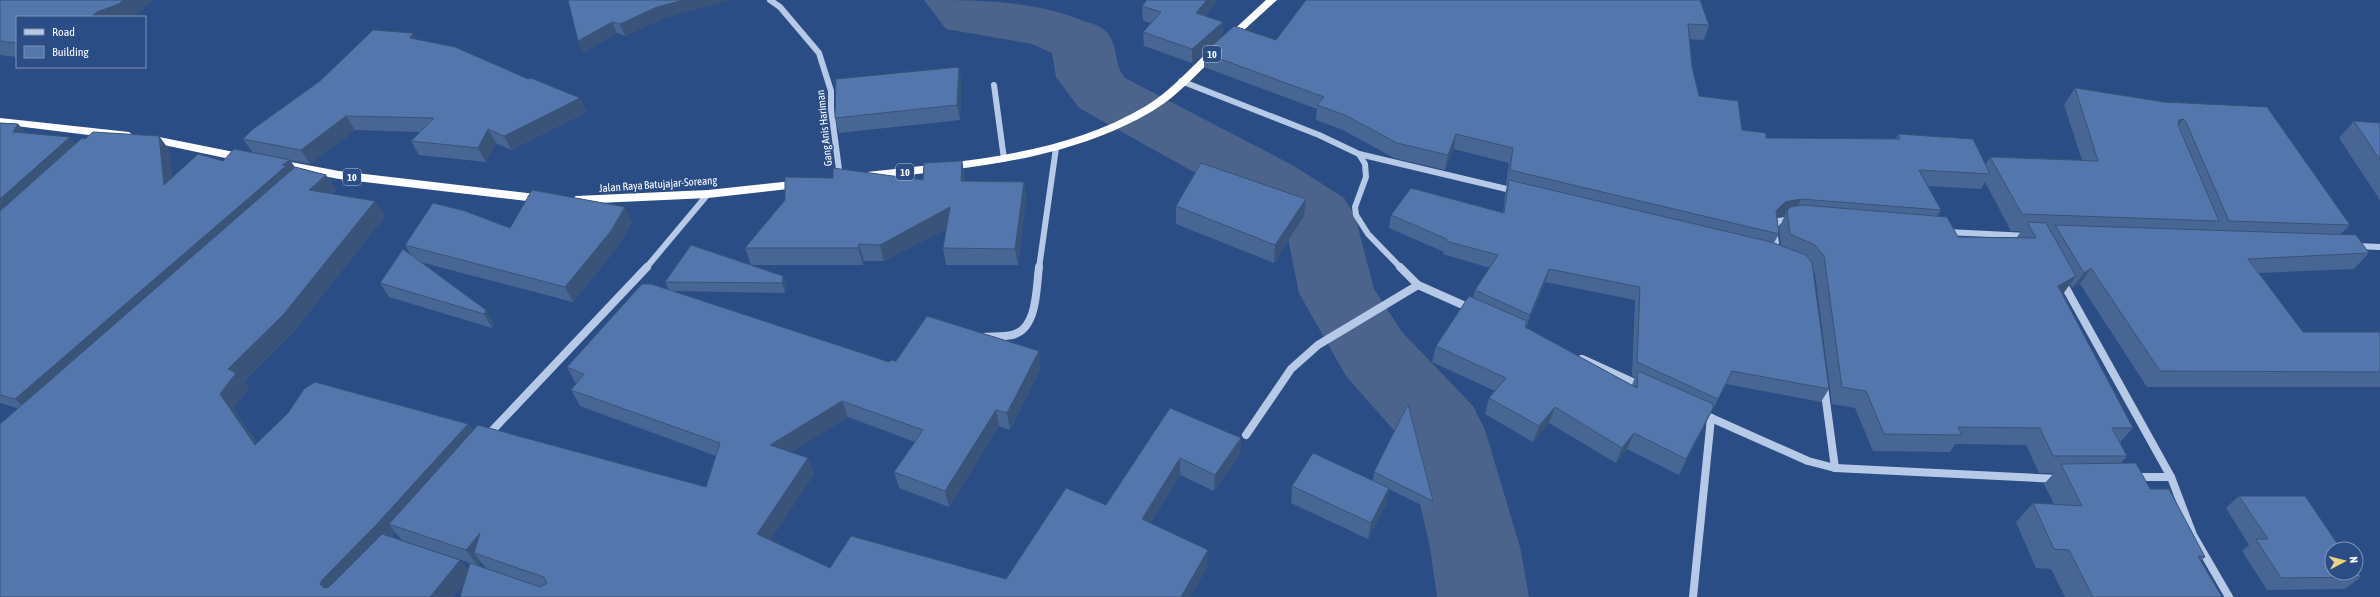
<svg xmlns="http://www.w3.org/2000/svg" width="2380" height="597" font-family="'Asap Condensed',sans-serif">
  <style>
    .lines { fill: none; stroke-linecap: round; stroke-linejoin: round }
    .river { fill: #4c648c; fill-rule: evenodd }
    .minor-far1 { stroke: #b6c9e7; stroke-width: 6 }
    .minor { stroke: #b6c9e7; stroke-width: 8 }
    .highway { fill: #fff; fill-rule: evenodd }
    .wall { fill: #476694; fill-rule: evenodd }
    .shaded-wall { fill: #3a5378 }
    .building { fill: #5377ac; stroke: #3a5378 }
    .labels { text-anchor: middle; stroke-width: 3; stroke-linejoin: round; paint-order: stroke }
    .shield { fill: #2b4d85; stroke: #bfcada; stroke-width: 1 }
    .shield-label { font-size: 10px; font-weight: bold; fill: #fff }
    .street-label { font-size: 11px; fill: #fff; stroke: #2b4d85 }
  </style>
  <rect width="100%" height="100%" fill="#2b4d85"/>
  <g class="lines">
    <path class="river" d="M924,0c53,0 109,0 160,21 6,2 14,4 19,8 16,11 10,36 22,49l169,88 50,32 11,18 19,73 28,43 71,74 12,24 35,117 9,50h-92l-7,-50 -24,-103 -60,-68 -47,-83 -13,-65 -42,-28 -165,-92 -23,-31 -4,-24 -20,-9 -86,-15z"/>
    <g class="minor-far1">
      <polyline points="770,0 780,7 819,53 831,91 831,109 840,177"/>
      <polyline points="1181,81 1319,135 1359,154 1365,164 1366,177 1355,207 1356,215 1368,234 1401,268"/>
      <polyline points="994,85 1004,159"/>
      <polyline points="1359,154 1515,191"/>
      <polyline points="1947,232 2028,236"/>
      <polyline points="2356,246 2380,247"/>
      <polyline points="1777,252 1774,227 1779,221 1791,219"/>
      <polyline points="646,268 708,194"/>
      <polyline points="1039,268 1056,148"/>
    </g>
    <g class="minor">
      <polyline points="1400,267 1418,285 1472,309"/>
      <polyline points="2062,281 2171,477"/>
      <path d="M981,337c10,-1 22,0 31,-2 26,-6 24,-47 27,-68"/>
      <polyline points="1582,359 1641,386"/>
      <polyline points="1824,386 1835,468"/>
      <polyline points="1700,413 1808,461 1835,468 2058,479"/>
      <polyline points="488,435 647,267"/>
      <polyline points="1246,435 1291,369 1318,345 1418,285"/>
      <polyline points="2134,477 2171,477 2193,535 2229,597"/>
      <polyline points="1693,597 1711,418"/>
    </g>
    <g class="highway">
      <polygon points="1266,0 1277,0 1233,40 1227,40 1227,36"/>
      <path d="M1216,47l4,1v4c-22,20 -41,43 -66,58 -86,52 -190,58 -287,70l-5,-4 5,-4c95,-11 195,-16 279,-66 25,-15 45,-39 66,-58z"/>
      <polygon points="0,118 129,132 134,136 129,140 0,124"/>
      <polygon points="149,135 244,154 249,158 244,162 145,141 144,139"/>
      <polygon points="280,160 339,171 544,195 550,199 544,203 339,179 276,167 275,164"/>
      <polygon points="801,180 805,181 807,184 805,187 708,198 576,204 570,200 576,196 708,190"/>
    </g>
  </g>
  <g class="wall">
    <polygon points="0,0 152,0 133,17 17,17 17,57 0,55"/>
    <polygon points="568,0 662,19 625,36 617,33 583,53 578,41"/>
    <path d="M1306,0l403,25 -5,15 -15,-1 3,28 7,29 43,34 24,8 130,1 2,-5 87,31 5,-8 92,3 -18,-55 11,-17 89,14 186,123 -9,9 28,19 -15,16 -95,4 44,59h77v55h-233l-67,-103 -8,4 -2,-4 -8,10 71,134 -13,14 7,14 -7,8 30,25 55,68 -4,4 21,36h-157l-14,-28 -15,-1 -20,-46 17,-19 21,1 -10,-20 10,-11h-15l-13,-28 -71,-1 -5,8 -77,-1 -18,-43 -23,-4 -17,-130 -2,-3 16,118 -8,13 -95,-18 -47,91 -52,-26 -11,14 -67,-40 -16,19 -48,-28 4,-16 6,-7 -63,-29 4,-16 37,-49 2,-7 15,-22 -47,-14 1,-2 -55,-24 2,-13 112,-2 2,-19 2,-9h-1l3,-22 -55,-14 -9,21 -51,-12 -51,-28 -27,-10 1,-11 -113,-42v-14l72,-13zM1985,182l26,49h10l-4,6h-59l-21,-21 4,-6 -14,-24 54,3zM1785,215l-6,13 2,17 -7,-2 5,-9 -2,-16 1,-1zM1545,282l90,18 -3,76 3,1 -3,8 -106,-57z"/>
    <polygon points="1216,2 1205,16 1223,22 1222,37 1192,63 1144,46 1143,32 1151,23 1143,21 1142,6"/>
    <path d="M416,39l171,73 -76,38 -15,-7 -10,19 -67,-7 -8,-14 9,-9 -65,-2 -45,34 -20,-4 4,7 32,8 10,15 -4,3 53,23 -90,114 -51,51 5,7 -16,20 24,35 211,-19 5,7 233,56 10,-31 -136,-50 -9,-16 5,-6 -9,-17 102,-77 -4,-8 118,-6 3,9 -1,8 -112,-2 216,71 7,-1 145,7 -31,62 -11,-4 -50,81 -50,-19 -5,-16 21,-30 -67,-25 -57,35 17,6 6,16 -44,66 60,28 176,11 100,-74 64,-97 71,30 -1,16 -26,37 -34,-16 -30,48 58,42 -18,32h-730l4,-14 -11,14h-453l17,-189 -17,-5v-280l18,1 8,9 49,11 10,-5 74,-3 10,14 3,27 51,-16 30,-8 -10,-14zM395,532l7,8 68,23 -2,8 -77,-34zM481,562l5,6 -8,-2z"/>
    <polygon points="959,67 961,82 960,120 839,133 835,118"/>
    <polygon points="2354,121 2380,123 2380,200 2339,138"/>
    <polygon points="962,161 965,178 965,181 1024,182 1026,198 1018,265 946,265 943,248 947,228 884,261 864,261 863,265 751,265 745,248 923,180"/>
    <polygon points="1176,206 1304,216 1274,263 1176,224"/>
    <polygon points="632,222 618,246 573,302 420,262 486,310 494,324 492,328 389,297 380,283 411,255 405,245 510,228"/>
    <polygon points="1374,472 1433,501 1431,510 1389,489 1386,504 1368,539 1291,503 1292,486 1373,480"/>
    <polygon points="2239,496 2361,577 2345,589 2267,590 2242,551 2249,545 2226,508"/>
  </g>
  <g class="shaded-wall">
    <polygon points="123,0 152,0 133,17 91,17 97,12"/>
    <polygon points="684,0 731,0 662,19 625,36 620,24 657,7"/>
    <polygon points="1207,0 1216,0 1216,2 1196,28 1196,13"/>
    <polygon points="612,22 617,33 583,53 578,41"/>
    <polygon points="1223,22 1222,37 1192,63 1192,49"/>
    <polygon points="413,33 420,47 410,38"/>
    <polygon points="959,67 961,82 960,120 957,105"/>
    <polygon points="580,98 587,112 511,150 504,136"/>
    <polygon points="346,116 355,130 310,164 301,150"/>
    <polygon points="2183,119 2171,136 2179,120"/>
    <polygon points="18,124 30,138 13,132"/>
    <polygon points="488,129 496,143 486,162 478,148"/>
    <polygon points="1456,134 1454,149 1445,170 1448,155"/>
    <polygon points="159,136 169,150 175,198 164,185"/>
    <polygon points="70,137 81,151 0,224 0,199"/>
    <polygon points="290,160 299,173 29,412 15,399 282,165"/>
    <polygon points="962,161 965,178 964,198 961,181"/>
    <polygon points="326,175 336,190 319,205 309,190"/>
    <polygon points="1024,182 1026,198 1018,265 1015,249"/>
    <polygon points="1306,199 1304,216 1274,263 1275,245"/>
    <polygon points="1801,199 1794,214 1787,211 1785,215 1778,217 1770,226 1776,211 1785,202"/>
    <polygon points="375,201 385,216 295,330 244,381 249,388 233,408 268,460 255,445 220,394 228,369"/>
    <polygon points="625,207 632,222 618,246 573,302 565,287"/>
    <polygon points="950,207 954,224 884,261 880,245"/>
    <polygon points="859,244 864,261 863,265 858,248"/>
    <polygon points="2091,268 2080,284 2072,288 2084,273"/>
    <polygon points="1549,269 1545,282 1526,328 1530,315"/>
    <polygon points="783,276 786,285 785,293 782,283"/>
    <polygon points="2076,276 2063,294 2045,304 2058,286"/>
    <polygon points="486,310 494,324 492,328 484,314"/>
    <polygon points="1039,351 1041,368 1010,430 1007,413"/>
    <polygon points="842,401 848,417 777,461 770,445"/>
    <polygon points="1555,407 1549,423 1533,442 1539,426"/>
    <polygon points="1713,408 1705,424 1679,475 1686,459"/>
    <polygon points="996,410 999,426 949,507 945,491"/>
    <polygon points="468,424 478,439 389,524 395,532 332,597 320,584 322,580"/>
    <polygon points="1634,433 1627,449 1616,463 1622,448"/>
    <polygon points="1241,438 1240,454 1214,491 1215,475"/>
    <polygon points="808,458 814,474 764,550 757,534"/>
    <polygon points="1180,458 1180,475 1142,535 1142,519"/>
    <polygon points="1389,488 1386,504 1368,539 1371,523"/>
    <polygon points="480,533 474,553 481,562 478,566 466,550"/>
    <polygon points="1208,550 1208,565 1190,597 1181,597"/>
    <polygon points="460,560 471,574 453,597 430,597"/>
  </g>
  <g class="building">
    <polygon points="0,0 123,0 119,4 97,12 91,17 17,17 17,43 0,41"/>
    <polygon points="568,0 684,0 657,7 620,24 612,22 578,41"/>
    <polygon points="1147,0 1207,0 1196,13 1223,22 1192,49 1143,32 1161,12 1142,6"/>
    <polygon points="1306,0 1700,0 1709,25 1688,24 1692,67 1699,96 1738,101 1742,130 1766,133 1766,138 1900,139 1898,134 1973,139 1990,174 1919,170 1941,210 1801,199 1785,202 1776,211 1779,234 1510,170 1513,148 1456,134 1448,155 1397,143 1345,115 1317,105 1324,97 1204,53 1234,26 1276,40"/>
    <polygon points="373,30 413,33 410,38 455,47 528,79 531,78 580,98 504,136 488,129 478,148 411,141 434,118 346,116 301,150 243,139 253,129 320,81"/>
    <polygon points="959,67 957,105 835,118 836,79"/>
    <polygon points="2075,88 2164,102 2267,107 2350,225 2229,221 2186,122 2183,119 2179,120 2178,125 2219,221 2022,214 1990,157 2098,161"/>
    <polygon points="2354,121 2380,123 2380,160"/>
    <polygon points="0,123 18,124 13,132 70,137 0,199"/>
    <polygon points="93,132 159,136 164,185 198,154 223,161 234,149 290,160 282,165 286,166 15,399 0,395 0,211 82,138 85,139"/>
    <polygon points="962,161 961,181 1024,182 1015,249 943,248 950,207 880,245 859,244 858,248 745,248 785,200 785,177 833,178 833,168 923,180 924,163"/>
    <polygon points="1201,163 1306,199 1275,245 1176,206"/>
    <polygon points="295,167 326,175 309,190 375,201 283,315 228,369 236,373 220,394 255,445 288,413 304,389 315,382 468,424 377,524 322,580 320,584 324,588 329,587 382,534 460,560 430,597 0,597 0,424"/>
    <polygon points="1509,180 1771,242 1806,255 1812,263 1829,389 1732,371 1718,399 1637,362 1640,287 1549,269 1530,315 1475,290 1498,255 1446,241 1447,239 1391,215 1411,188 1504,213"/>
    <polygon points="532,190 625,207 611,231 565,287 405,245 433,203 465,211 510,228"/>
    <polygon points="1803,205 1947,217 1958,237 2036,238 2027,222 2046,223 2076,276 2058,286 2133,428 2112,428 2127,456 2053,456 2040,428 1958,427 1962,435 1884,434 1866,391 1842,387 1824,256 1815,245 1790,234 1787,211 1790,207"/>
    <polygon points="2055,225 2356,235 2369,253 2248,259 2303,332 2380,332 2380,372 2160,371 2091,268 2084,273"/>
    <polygon points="691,245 783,276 782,283 665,282"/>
    <polygon points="403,249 486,310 484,314 380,283"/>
    <polygon points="642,284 651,284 889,362 891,360 896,361 927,316 1039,351 1007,413 996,410 945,491 894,472 923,430 842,401 770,445 808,458 757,534 830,568 851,536 1006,579 1066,488 1106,505 1170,408 1241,438 1215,475 1180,458 1142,519 1208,550 1181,597 460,597 470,563 540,587 547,583 544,577 474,553 480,533 466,550 389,524 478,425 706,487 720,443 571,390 584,374 567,367"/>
    <polygon points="1469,296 1527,321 1525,327 1637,388 1638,371 1713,404 1713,408 1686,459 1634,433 1622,448 1555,407 1539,426 1489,398 1506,378 1436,346"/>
    <polygon points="1408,404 1433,501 1374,472"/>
    <polygon points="1313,453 1389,488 1371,523 1292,486"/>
    <polygon points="2136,463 2150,489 2169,489 2205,557 2198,556 2222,597 2093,597 2069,550 2054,549 2033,503 2082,506 2061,464"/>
    <polygon points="2239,496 2305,496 2341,549 2332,549 2332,573 2356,573 2356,570 2361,577 2281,578 2256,539 2268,539"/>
  </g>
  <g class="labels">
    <g class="shield">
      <rect x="1203" y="46" width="18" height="16" rx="3"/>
      <rect x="896" y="164" width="18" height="16" rx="3"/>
      <rect x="343" y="169" width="18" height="16" rx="3"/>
    </g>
    <g class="shield-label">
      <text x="1212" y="58">10</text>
      <text x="905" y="176">10</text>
      <text x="352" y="181">10</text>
    </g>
    <g class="street-label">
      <text transform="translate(824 128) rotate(-96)" y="4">Gang Anis Hariman</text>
      <text transform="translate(658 184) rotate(-4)" y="4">Jalan Raya Batujajar-Soreang</text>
    </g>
  </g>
  <rect x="16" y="16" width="130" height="52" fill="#2b4d85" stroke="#8094b6"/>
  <rect x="24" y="29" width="20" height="6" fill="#b6c9e7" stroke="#8094b6"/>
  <text x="52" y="36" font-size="12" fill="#ffffff">Road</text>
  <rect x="24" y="46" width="20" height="12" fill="#5377ac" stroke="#8094b6"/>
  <text x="52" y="56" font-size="12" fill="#ffffff">Building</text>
  <g transform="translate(2344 561) rotate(83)"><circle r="19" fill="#2b4d85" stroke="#8094b6"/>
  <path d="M0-3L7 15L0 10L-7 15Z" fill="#edd37e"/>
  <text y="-6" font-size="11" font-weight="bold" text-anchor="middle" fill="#ffffff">N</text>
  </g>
</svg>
